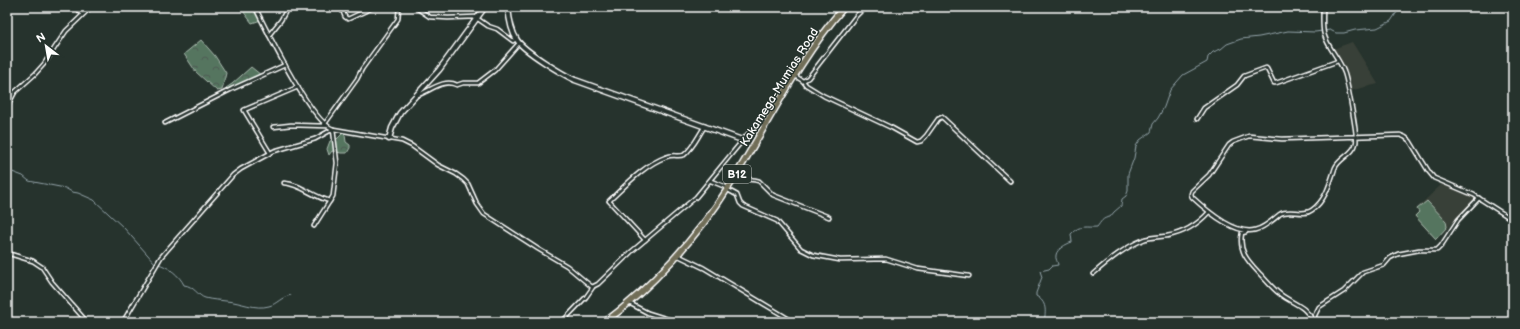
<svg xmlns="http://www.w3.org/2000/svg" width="1520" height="329" font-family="'Balsamiq Sans',sans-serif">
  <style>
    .built { fill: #394037 }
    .forest { fill: url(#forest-crowns); stroke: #aabaaf }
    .pitch { fill: #54755f; stroke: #aabaaf }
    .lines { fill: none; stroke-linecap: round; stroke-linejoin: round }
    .stream { stroke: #94a4aa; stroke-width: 1 }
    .street-casing { stroke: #fff; stroke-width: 5.5 }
    .secondary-casing { stroke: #fff; stroke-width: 7 }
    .highway-casing { stroke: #fff; stroke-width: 8 }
    .street { stroke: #26332d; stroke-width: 2.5 }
    .secondary { stroke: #26332d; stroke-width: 4 }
    .highway { stroke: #716e59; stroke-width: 5 }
    .labels { text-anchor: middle; stroke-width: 3; stroke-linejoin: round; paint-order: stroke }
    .shield { fill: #26332d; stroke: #bec2c0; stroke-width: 1 }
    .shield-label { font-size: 11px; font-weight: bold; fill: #fff }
    .street-label { font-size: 12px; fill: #fff; stroke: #26332d }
  </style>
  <defs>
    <pattern id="forest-crowns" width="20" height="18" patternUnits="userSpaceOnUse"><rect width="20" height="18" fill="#54755f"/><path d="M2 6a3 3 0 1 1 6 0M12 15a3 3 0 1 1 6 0" fill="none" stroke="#4f5c54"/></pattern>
  </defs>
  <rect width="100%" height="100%" fill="#26332d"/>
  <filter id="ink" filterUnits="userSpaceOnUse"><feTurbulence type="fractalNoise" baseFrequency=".025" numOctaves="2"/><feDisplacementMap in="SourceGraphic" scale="8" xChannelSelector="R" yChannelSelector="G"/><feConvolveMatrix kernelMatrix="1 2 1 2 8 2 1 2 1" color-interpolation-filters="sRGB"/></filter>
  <g filter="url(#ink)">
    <g class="built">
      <polygon points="1352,42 1378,84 1349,91 1344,70 1333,49"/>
      <polygon points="1442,184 1460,190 1477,197 1436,240 1414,216 1418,212 1416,209"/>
    </g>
    <g class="forest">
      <polygon points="240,7 258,7 261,20 252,23"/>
      <polygon points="201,40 215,56 226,73 222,90 217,91 196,72 184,54"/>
      <polygon points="251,67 261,75 229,90 226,88 232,84"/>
      <polygon points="343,133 345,135 346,142 350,145 350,148 347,153 341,153 332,151 329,155 327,149 330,141 337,139"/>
    </g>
    <polygon class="pitch" points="1427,201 1446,221 1447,227 1436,239 1415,216 1419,212 1417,209"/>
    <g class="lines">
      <g class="stream">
        <polyline points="7,170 23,176 29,181 65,188 72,192 78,193 94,200 124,228 155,263"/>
        <path d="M158,264c10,2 22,12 26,21 10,1 14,11 21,13 7,2 14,2 21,3 15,1 29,9 43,5 8,-2 12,-9 22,-11"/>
        <path d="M1044,322c2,-11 3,-20 -8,-26v-3l6,-16 -2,-6 9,-2 3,-3 6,-1c0,-3 -3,-6 -2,-10 1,-6 10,-11 16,-13l-1,-8c9,-10 15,-6 26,-7 4,-5 5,-9 13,-10l4,-5 7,-6 1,-7 4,-3 2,-5v-17l6,-16 2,-12 4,-6 11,-8 2,-8 5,-6 6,-11 6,-17 13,-15 24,-13 1,-5 5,-5 8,-3 6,-5 14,-5 18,-2 29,-6 27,1 15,-2 6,3h8l11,-3 22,-2 14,-7 6,-9 9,-5"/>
      </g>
      <defs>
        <g id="street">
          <polyline points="76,7 82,14"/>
          <path d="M255,7c12,24 55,114 78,122l69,12 10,5 26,19 18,9 7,5 5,5 9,20 7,10 54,35 29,17 25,21 6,-3 33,-32 65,-55 51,-62 8,-8 11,-5"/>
          <polyline points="326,7 329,8 330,7"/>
          <polyline points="341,7 345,17 348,19 374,7"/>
          <polyline points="415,7 430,17 448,18 475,17 488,26 497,29 513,41 516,39"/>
          <polyline points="836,7 840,10"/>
          <path d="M1323,7c0,9 -1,19 1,27 4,14 15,24 20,38 3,7 14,66 12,71 -2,11 -17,15 -21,25 -5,15 -9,32 -23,42 -9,7 -22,-2 -32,4 -7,6 -16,14 -25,16 -20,5 -49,-20 -63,-33l-1,-3 1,-3 17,-16 20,-30 4,-3 16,-6 33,3 118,-4 5,2 5,4 19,31 5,6 40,17 39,25"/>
          <polyline points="269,35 281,20 288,7"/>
          <polyline points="795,76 803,81 808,78 856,16 865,7"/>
          <polyline points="803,81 806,85 824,96 892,128 917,142 921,141 926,136 938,119 942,117 1010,181"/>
          <path d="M418,95c12,-4 26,-17 39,-10l6,-2h15l17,-13 24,-27"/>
          <polyline points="7,107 15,92 35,74 44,64 66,31 91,7"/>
          <polyline points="1197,119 1204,108 1237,85 1244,76 1266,68 1267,69 1274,83 1276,83 1338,61"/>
          <polyline points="165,123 232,89 285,65"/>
          <polyline points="324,125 357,79 362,69 398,19 399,7"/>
          <polyline points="273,127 291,125 327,126"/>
          <polyline points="270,153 244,110 298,87"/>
          <polyline points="737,174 744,179 755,180 759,181 773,195 829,217"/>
          <polyline points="711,181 728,188"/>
          <path d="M284,183c17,1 29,14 46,18"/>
          <polyline points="728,190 737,195 740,203 743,206 777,221 801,249 813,255 840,260 886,259 918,269 969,276"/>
          <path d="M1246,232l-4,1c-4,19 7,29 18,41 7,7 12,14 20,20 13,10 25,11 33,27"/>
          <path d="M645,240l-36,-39c17,-16 35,-36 57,-44 7,-3 12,0 18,-2 10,-8 14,-19 21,-29"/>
          <polyline points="7,253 33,261 42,267 52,282 87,322"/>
          <polyline points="677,255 704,268 794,322"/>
          <path d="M1093,274c16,-14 32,-27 52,-35 7,-2 14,-2 22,-3 17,-3 31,-12 42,-24"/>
          <polyline points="629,303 648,313 677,322"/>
          <polyline points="123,322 161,257 233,175 241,169 274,151 315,139 333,129 337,163 333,196 314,226"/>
          <polyline points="562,322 586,297 593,287"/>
          <polyline points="1314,322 1315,315 1319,307 1344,291 1363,272 1384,265 1390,258 1398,254 1419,250 1437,250 1441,246 1458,220 1479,198"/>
        </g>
        <g id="secondary">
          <path d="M508,7c1,11 3,24 9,33 7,11 45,34 58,40l167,60"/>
          <polyline points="389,139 392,128 400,113 439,70 485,7"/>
        </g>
        <path id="highway" d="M605,322c46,-34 93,-86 123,-134 38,-60 69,-127 116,-181"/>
      </defs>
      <use href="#street" class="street-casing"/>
      <use href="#secondary" class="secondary-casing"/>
      <use href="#highway" class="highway-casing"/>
      <use href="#street" class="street"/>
      <use href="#secondary" class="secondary"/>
      <use href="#highway" class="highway"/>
    </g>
  </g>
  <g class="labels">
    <rect class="shield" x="723" y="165" width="28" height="18" rx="3"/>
    <g class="shield-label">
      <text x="737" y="178">B12</text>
    </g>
    <g class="street-label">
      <text transform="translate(779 87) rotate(-58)" y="4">Kakamega-Mumias Road</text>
    </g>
  </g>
  <rect width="1520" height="329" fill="none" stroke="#26332d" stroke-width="24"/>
  <rect x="12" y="12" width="1496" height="305" fill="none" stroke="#fff" stroke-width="1.5" filter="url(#ink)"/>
  <g transform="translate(46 46) rotate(329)" stroke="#26332d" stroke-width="3" paint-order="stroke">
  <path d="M0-3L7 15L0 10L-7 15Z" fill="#ffffff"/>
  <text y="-6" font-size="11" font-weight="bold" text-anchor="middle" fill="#ffffff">N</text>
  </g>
</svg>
